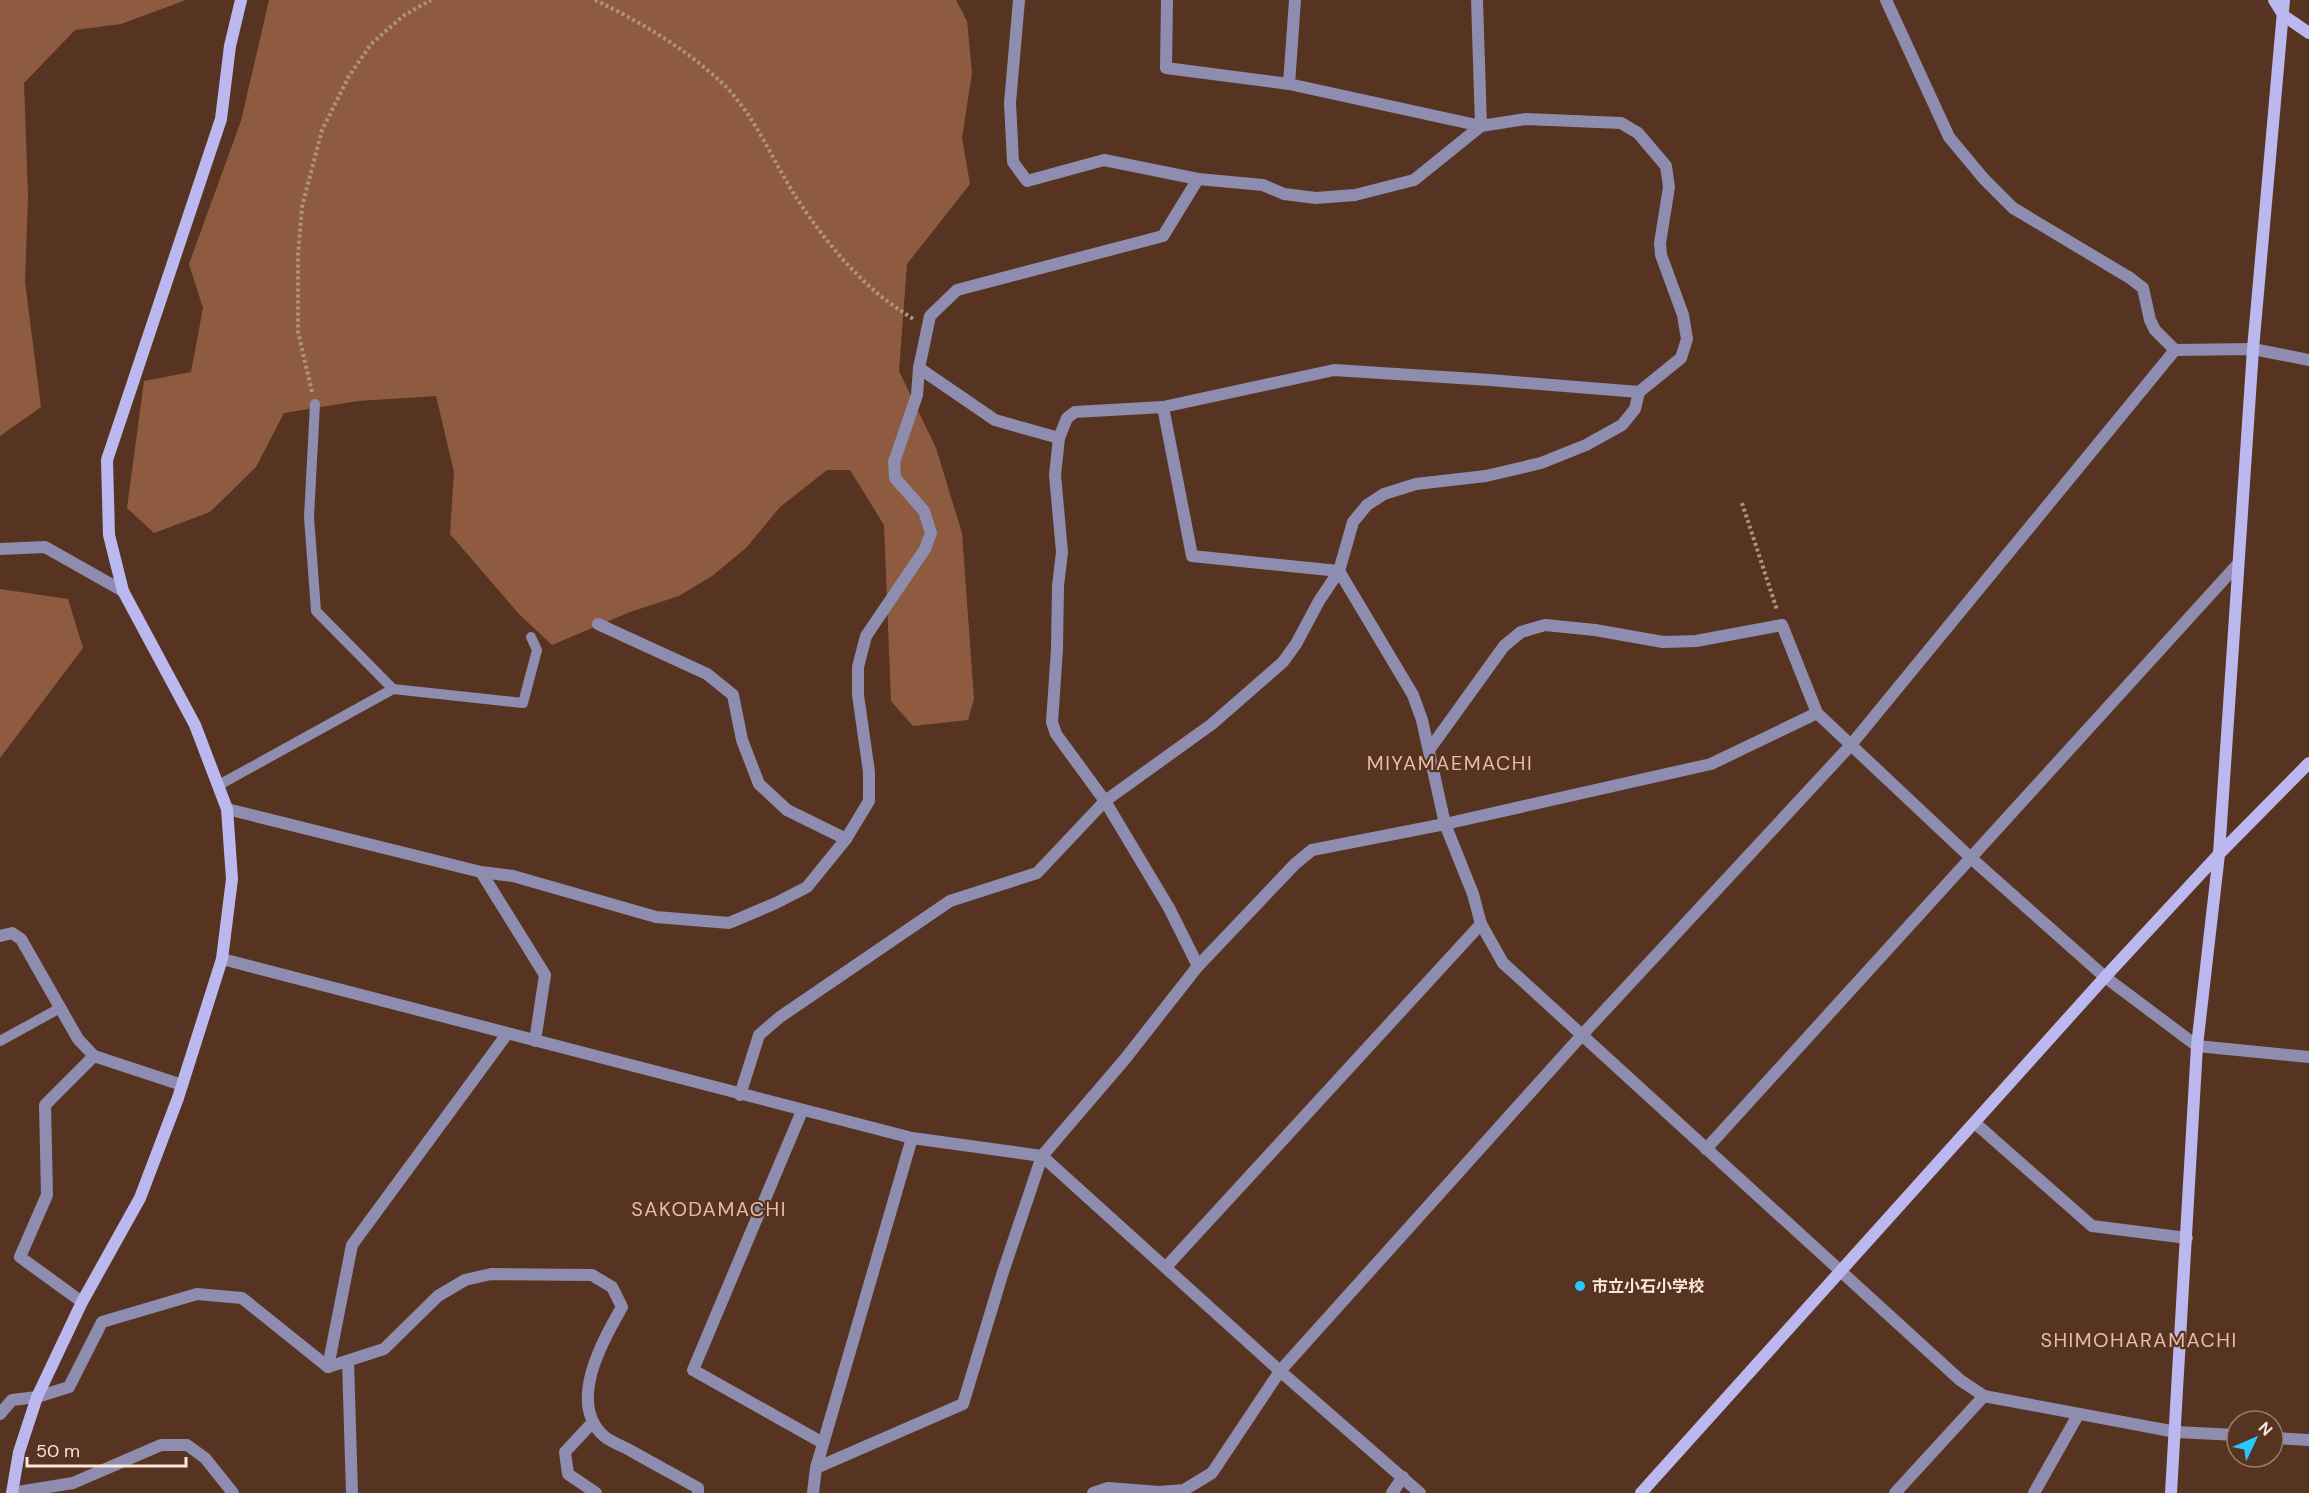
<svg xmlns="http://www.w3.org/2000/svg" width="2309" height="1493" font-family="'DM Sans','Noto Sans JP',sans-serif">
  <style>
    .green { fill: #8f5b40 }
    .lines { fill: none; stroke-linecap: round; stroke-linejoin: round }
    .path { stroke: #ae9183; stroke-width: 4; stroke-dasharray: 3 3; stroke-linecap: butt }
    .lane { stroke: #8e8caf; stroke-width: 10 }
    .street { stroke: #8e8caf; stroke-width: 12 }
    .secondary { stroke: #bbb8ef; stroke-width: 12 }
    .poi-dot { fill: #28c8ff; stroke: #573422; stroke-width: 2 }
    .labels { text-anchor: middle; stroke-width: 4.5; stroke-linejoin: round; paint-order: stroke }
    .poi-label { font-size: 16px; font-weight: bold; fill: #fce5da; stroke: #573422; text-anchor: start }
    .quarter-label { font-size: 20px; letter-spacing: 1.5px; fill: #e8bca6; stroke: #573422 }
  </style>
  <rect width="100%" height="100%" fill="#573422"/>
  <g class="green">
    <polygon points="0,0 186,0 121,24 75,30 24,83 28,197 25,282 41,407 0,436"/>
    <polygon points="269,0 956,0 967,21 972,73 962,138 970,184 907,264 899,371 936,448 962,533 974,699 968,720 913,726 891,701 884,525 850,470 827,470 780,507 746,548 712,576 679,596 630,612 552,645 519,614 450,534 454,472 436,396 358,401 284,413 256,467 210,512 154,533 127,508 144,381 191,372 203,308 189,264 241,121"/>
    <polygon points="0,589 68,599 83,648 0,758"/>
  </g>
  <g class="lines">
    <g class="path">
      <path d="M595,0c44,21 91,49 126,82 32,30 50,75 73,112 21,33 51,72 82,98 11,10 24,18 37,27"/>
      <polyline points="312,392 298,332 298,255 302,207 322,130 349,76 371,44 403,16 431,0"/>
      <polyline points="1742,503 1777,610"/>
    </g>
    <g class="lane">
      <polyline points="315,404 309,517 316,611 393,689"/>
      <polyline points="219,785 393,689 523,703 537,650 531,637"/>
      <polyline points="0,1041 60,1008"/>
    </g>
    <g class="street">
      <polyline points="1019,0 1010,103 1013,162 1027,181 1104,160 1198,179 1263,185 1284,194 1316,198 1355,195 1414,180 1481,126"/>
      <polyline points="1477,0 1481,126"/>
      <polyline points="1886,0 1949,137 1984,179 2013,208 2130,278 2143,288 2150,320 2155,330 2175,350 2253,349 2309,360"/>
      <polyline points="1289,84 1295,0"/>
      <polyline points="919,368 995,420 1059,438"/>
      <polyline points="1163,407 1192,556 1339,571"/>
      <polyline points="0,549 45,547 123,591"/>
      <polyline points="1339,571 1413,695 1422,720 1445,824 1473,894 1481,924 1503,963 1960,1380 1984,1396 2176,1432 2237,1435"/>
      <polyline points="598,624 707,674 733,695 742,740 759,784 787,810 846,839"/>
      <polyline points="1429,750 1504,646 1521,632 1545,625 1595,630 1663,642 1696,641 1782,625 1817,713 1971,858 2105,977 2197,1046 2309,1057"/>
      <polyline points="227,809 481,872 513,876 656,917 729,923 776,903 807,887 846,839 869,801 869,772 858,695 858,667 866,636 925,549 931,533 924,511 895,478 894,462 917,395 919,368 930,316 957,290 1163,236 1198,179"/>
      <polyline points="481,872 545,975 535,1041"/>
      <polyline points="0,936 12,933 21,939 78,1039 94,1056 182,1085"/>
      <polyline points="222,959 912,1138 1042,1156 1280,1371 1420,1493"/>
      <polyline points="1198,966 1169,908 1105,801 1056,734 1052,722 1057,649 1058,586 1062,552 1055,475 1059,438 1067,418 1075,412 1163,407 1334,370 1490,380 1639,392"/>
      <polyline points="740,1095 759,1035 780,1017 950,901 1037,873 1105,801 1212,724 1283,662 1296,644 1319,601 1339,571 1353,522 1367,505 1384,494 1416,484 1486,476 1541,463 1586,445 1622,425 1635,409 1639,392 1681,358 1687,339 1683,315 1661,255 1660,243 1669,187 1666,166 1638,133 1621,123 1526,119 1481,126 1289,84 1166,68 1167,0"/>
      <polyline points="802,1111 693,1370 823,1443"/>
      <polyline points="1975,1123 2092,1226 2187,1238"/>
      <polyline points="1706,1149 2237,565"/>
      <polyline points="1166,1267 1481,924"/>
      <polyline points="82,1302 20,1257 47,1195 45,1105 94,1056"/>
      <polyline points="348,1361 352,1493"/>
      <path d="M328,1367l56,-18 54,-53 27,-16 26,-6 101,1 20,12 10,20c-19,33 -56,97 -17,130 8,6 20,10 28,15 22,12 43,24 65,36v5"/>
      <polyline points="328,1367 352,1245 507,1034"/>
      <polyline points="0,1414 12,1400 37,1397 69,1387 102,1322 197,1294 242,1298 328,1367"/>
      <polyline points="593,1422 565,1452 568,1474 596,1493"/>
      <polyline points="2273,1438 2309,1440"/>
      <polyline points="816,1468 963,1404 1002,1275 1042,1156 1125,1059 1198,966 1295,864 1312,850 1445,824 1711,764 1817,713"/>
      <polyline points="12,1493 73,1483 161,1445 187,1445 205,1458 233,1493"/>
      <polyline points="813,1493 816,1468 912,1138"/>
      <polyline points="1093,1493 1108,1488 1159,1492 1184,1490 1212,1473 1280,1371 1582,1035 1850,746 2175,350"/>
      <polyline points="1392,1493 1403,1477"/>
      <polyline points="1895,1493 1984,1396"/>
      <polyline points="2034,1493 2078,1415"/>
    </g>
    <g class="secondary">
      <polyline points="2274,0 2284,16 2309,33"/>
      <polyline points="12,1493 19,1452 37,1397 82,1302 140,1198 178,1098 222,959 232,879 227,809 195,725 123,591 109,535 107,460 221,119 230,46 241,0"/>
      <polyline points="1641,1493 2105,977 2219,854 2309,763"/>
      <polyline points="2171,1493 2197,1046 2219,854 2253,349 2284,0"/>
    </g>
  </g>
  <circle class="poi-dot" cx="1580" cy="1286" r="6"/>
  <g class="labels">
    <g class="poi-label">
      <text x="1592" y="1292">市立小石小学校</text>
    </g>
    <g class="quarter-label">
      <text x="1450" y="770">MIYAMAEMACHI</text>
      <text x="709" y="1216">SAKODAMACHI</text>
      <text x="2139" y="1347">SHIMOHARAMACHI</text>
    </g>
  </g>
  <g transform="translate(2255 1439) rotate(46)"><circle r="28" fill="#573422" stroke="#997b6c" stroke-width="1.5"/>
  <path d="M0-4.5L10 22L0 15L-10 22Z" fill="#28c8ff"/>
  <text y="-9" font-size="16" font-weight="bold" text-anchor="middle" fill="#fce5da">N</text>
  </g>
  <path d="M27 1457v9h159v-9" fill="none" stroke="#fce5da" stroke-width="3"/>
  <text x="36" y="1457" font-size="18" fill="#fce5da" stroke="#573422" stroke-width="4.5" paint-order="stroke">50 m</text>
</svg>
